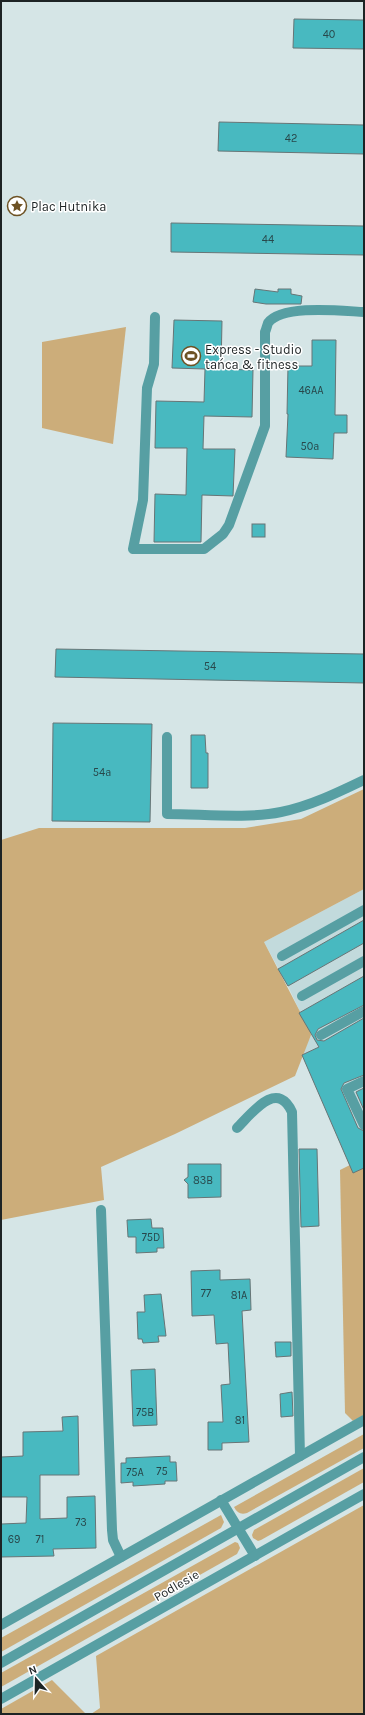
<svg xmlns="http://www.w3.org/2000/svg" width="365" height="1715" font-family="Karla,sans-serif">
  <style>
    .built { fill: #c2dadc }
    .green { fill: #ccad7a }
    .building { fill: #48b9c0; stroke: #677576 }
    .lines { fill: none; stroke-linecap: round; stroke-linejoin: round }
    .minor { stroke: #579fa3; stroke-width: 10 }
    .labels { text-anchor: middle; stroke-width: 3; stroke-linejoin: round; paint-order: stroke }
    .number-label { font-size: 11px; fill: #28484b }
    .poi-label { font-size: 13px; fill: #1d2324; stroke: #fff; text-anchor: start }
    .street-label { font-size: 13px; fill: #1d2324; stroke: #fff }
  </style>
  <rect width="100%" height="100%" fill="#d5e5e6"/>
  <polygon class="built" points="364,889 364,1168 353,1173 302,1055 311,1035 288,986 264,942"/>
  <g class="green">
    <polygon points="126,327 113,444 42,428 42,342"/>
    <polygon points="364,789 364,889 264,942 310,1031 311,1035 295,1076 175,1134 101,1167 104,1200 1,1220 1,840 39,828 245,828 301,819"/>
    <polygon points="350,1165 364,1168 364,1415 353,1421 345,1413 340,1170"/>
    <path d="M364,1434v14l-117,65c-6,2 -10,0 -13,-6z"/>
    <polygon points="364,1468 364,1482 261,1540 258,1541 253,1538 252,1535 254,1530"/>
    <polygon points="364,1505 364,1714 91,1714 100,1708 96,1656"/>
    <polygon points="221,1515 224,1522 221,1528 1,1652 1,1638"/>
    <polygon points="235,1542 238,1543 240,1548 237,1554 1,1687 1,1673"/>
    <polygon points="52,1680 86,1714 1,1714 1,1709"/>
  </g>
  <g class="building">
    <polygon points="294,19 364,20 364,49 293,48"/>
    <polygon points="219,122 364,125 364,154 218,151"/>
    <polygon points="171,223 364,226 364,255 171,252"/>
    <polygon points="255,289 278,292 278,289 291,289 291,294 302,296 301,304 266,304 253,302"/>
    <polygon points="174,320 222,321 221,369 253,370 252,417 204,416 203,449 235,449 233,496 202,495 201,542 154,542 155,494 186,495 187,448 155,448 156,401 204,402 205,369 172,368"/>
    <polygon points="312,340 336,340 335,415 347,415 347,433 334,433 333,459 286,457 288,414 287,414 288,366 312,366"/>
    <rect x="252" y="524" width="13" height="13"/>
    <polygon points="56,649 364,654 364,683 55,677"/>
    <polygon points="53,723 152,724 150,822 52,821"/>
    <polygon points="191,735 205,735 206,753 208,753 208,788 191,788"/>
    <polygon points="364,920 364,943 288,986 278,969"/>
    <polygon points="364,976 364,1005 318,1029 315,1035 317,1040 324,1041 364,1018 364,1075 344,1083 341,1089 358,1128 364,1131 364,1168 353,1173 302,1055 319,1047 299,1013"/>
    <polygon points="364,1088 364,1110 356,1092"/>
    <polygon points="299,1149 317,1149 319,1226 301,1227"/>
    <polygon points="188,1164 221,1164 221,1197 188,1198 188,1184 184,1180 188,1177"/>
    <polygon points="151,1219 152,1228 163,1228 164,1248 157,1248 157,1252 136,1253 136,1237 128,1237 127,1220"/>
    <polygon points="220,1270 220,1280 250,1279 251,1310 242,1311 249,1442 222,1443 222,1450 208,1450 208,1422 223,1422 221,1385 230,1384 228,1343 216,1344 214,1315 192,1316 191,1271"/>
    <polygon points="161,1294 166,1336 158,1336 159,1342 143,1343 142,1339 138,1339 137,1312 145,1312 144,1295"/>
    <polygon points="275,1342 291,1342 291,1356 276,1357"/>
    <polygon points="155,1369 157,1425 133,1426 131,1370"/>
    <polygon points="292,1392 293,1416 281,1417 280,1394"/>
    <polygon points="78,1416 79,1475 40,1475 40,1519 67,1518 67,1497 95,1496 96,1548 53,1549 54,1556 1,1557 1,1524 26,1523 27,1497 1,1497 1,1457 23,1456 23,1432 63,1431 62,1417"/>
    <polygon points="170,1456 170,1462 176,1462 177,1481 165,1481 165,1484 133,1486 133,1482 121,1483 121,1463 126,1463 126,1458"/>
  </g>
  <g class="lines">
    <g class="minor">
      <path d="M155,317l-1,47 -7,24 -4,112 -10,49h71l19,-15 6,-9 36,-99v-94c1,-2 2,-6 3,-9 14,-19 74,-12 96,-11"/>
      <path d="M167,737v77c35,0 81,5 114,-2 29,-6 56,-19 83,-32"/>
      <polyline points="282,956 364,910"/>
      <polyline points="302,996 364,961"/>
      <polyline points="321,1035 364,1011"/>
      <polyline points="364,1081 347,1089 364,1125"/>
      <path d="M237,1128c15,-15 40,-49 55,-16l8,344"/>
      <polyline points="101,1210 112,1530 113,1540 121,1557"/>
      <polyline points="221,1500 255,1556"/>
      <polyline points="1,1625 364,1420"/>
      <polyline points="1,1663 364,1457"/>
      <polyline points="1,1699 364,1494"/>
    </g>
  </g>
  <defs>
    <symbol id="sight-ring" viewBox="-11 -11 22 22"><circle r="9.5" fill="#fff" stroke="#6d5224" stroke-width="1.5"/><path d="M0-6L1.8-2.2L6-1.7L2.9 1.2L3.7 5.4L0 3.3L-3.7 5.4L-2.9 1.2L-6-1.7L-1.8-2.2Z" fill="#6d5224"/></symbol>
    <symbol id="stadium-ring" viewBox="-11 -11 22 22"><circle r="9.5" fill="#fff" stroke="#6d5224" stroke-width="1.5"/><path d="M0-5a6.5 5 0 1 0 0 10a6.5 5 0 1 0 0-10ZM-3.5-1.8h7v3.6h-7Z" fill="#6d5224"/></symbol>
  </defs>
  <g fill-rule="evenodd">
    <use href="#sight-ring" x="6" y="195" width="22" height="22"/>
    <use href="#stadium-ring" x="180" y="345" width="22" height="22"/>
  </g>
  <g class="labels">
    <g class="number-label">
      <text x="329" y="38">40</text>
      <text x="291" y="142">42</text>
      <text x="268" y="243">44</text>
      <text x="311" y="394">46AA</text>
      <text x="310" y="450">50a</text>
      <text x="210" y="670">54</text>
      <text x="102" y="776">54a</text>
      <text x="203" y="1184">83B</text>
      <text x="151" y="1241">75D</text>
      <text x="206" y="1297">77</text>
      <text x="239" y="1299">81A</text>
      <text x="145" y="1416">75B</text>
      <text x="240" y="1424">81</text>
      <text x="162" y="1475">75</text>
      <text x="135" y="1476">75A</text>
      <text x="81" y="1526">73</text>
      <text x="14" y="1543">69</text>
      <text x="40" y="1543">71</text>
    </g>
    <g class="poi-label">
      <text x="31" y="211">Plac Hutnika</text>
      <text x="205" y="354">Express - Studio<tspan x="205" dy="15">tańca &amp; fitness</tspan></text>
    </g>
    <g class="street-label">
      <text transform="translate(176 1585) rotate(-30)" y="5">Podlesie</text>
    </g>
  </g>
  <rect width="365" height="1715" fill="none" stroke="#1d2324" stroke-width="4"/>
  <g transform="translate(36 1679) rotate(340)" stroke="#ffffff" stroke-width="3" paint-order="stroke">
  <path d="M0-3L7 15L0 10L-7 15Z" fill="#1d2324"/>
  <text y="-6" font-size="11" font-weight="bold" text-anchor="middle" fill="#1d2324">N</text>
  </g>
</svg>
